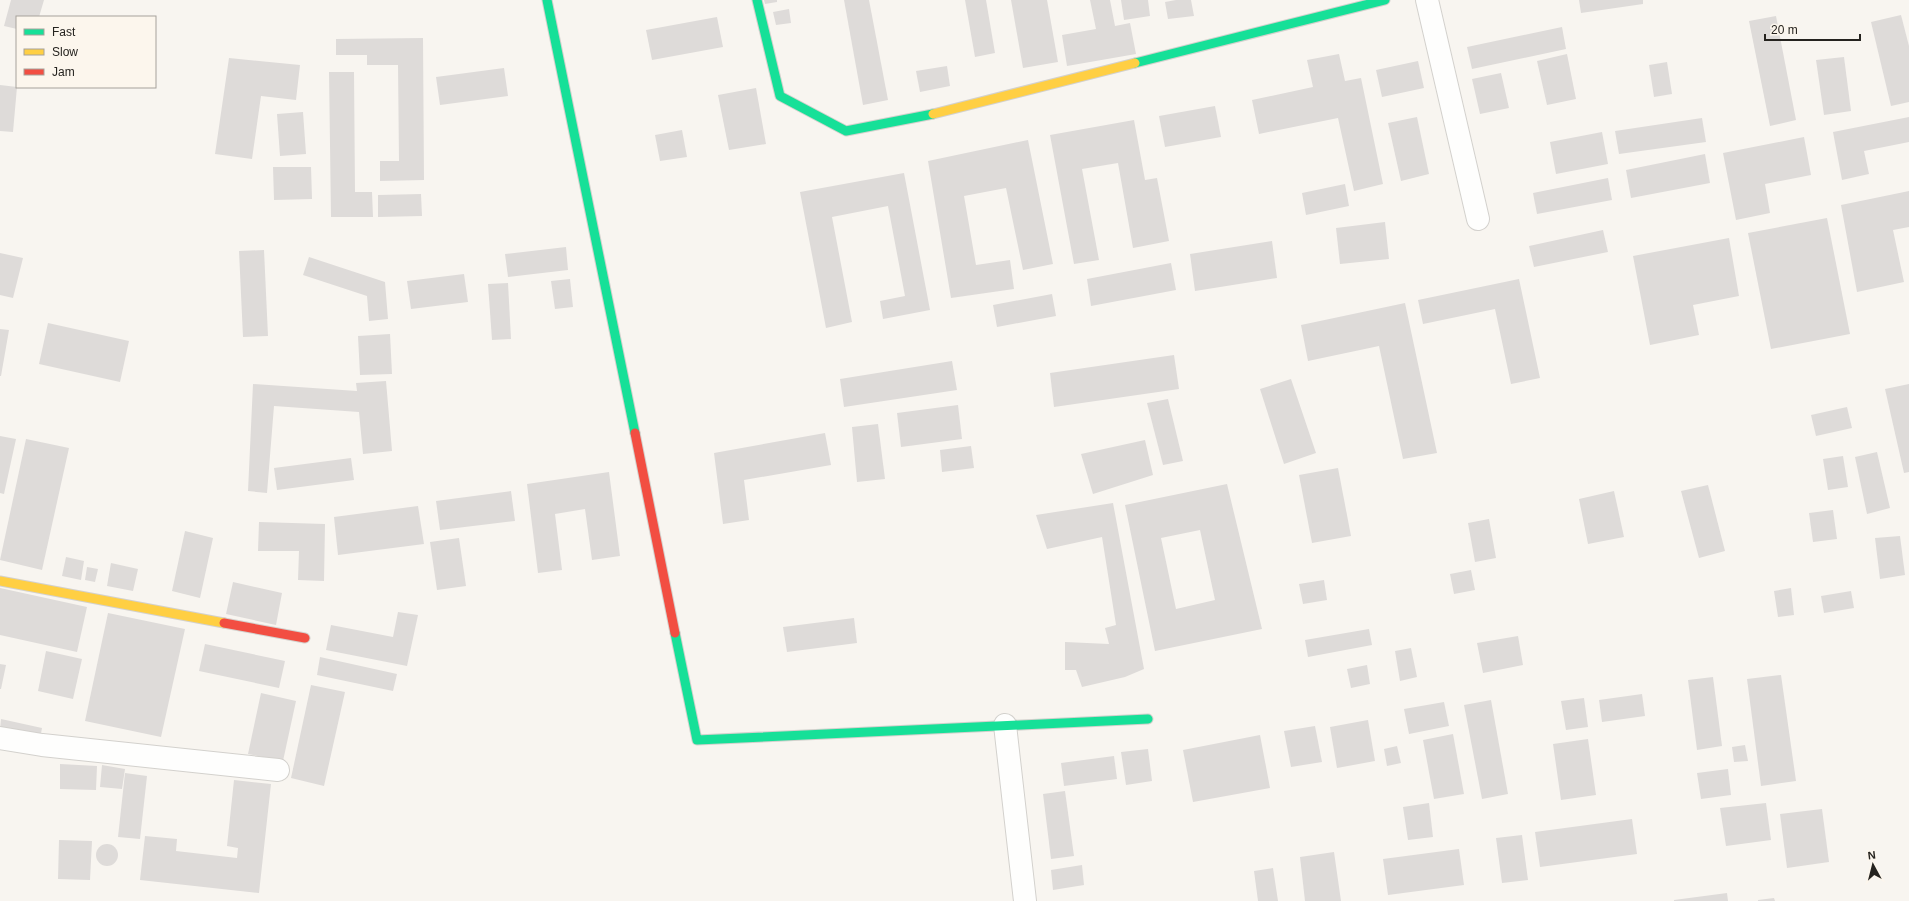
<svg xmlns="http://www.w3.org/2000/svg" width="1909" height="901" font-family="Arial,sans-serif">
  <style>
    .building { fill: #dedbd9; fill-rule: evenodd }
    .lines { fill: none; stroke-linecap: round; stroke-linejoin: round }
    .street-casing { stroke: #d3d1cd; stroke-width: 24 }
    .fast-casing { stroke: #d3d1cd; stroke-width: 11 }
    .slow-casing { stroke: #d3d1cd; stroke-width: 11 }
    .jam-casing { stroke: #d3d1cd; stroke-width: 11 }
    .street { stroke: #fefefd; stroke-width: 22 }
    .fast { stroke: #16e098; stroke-width: 9 }
    .slow { stroke: #ffcf43; stroke-width: 9 }
    .jam { stroke: #f24e42; stroke-width: 9 }
  </style>
  <rect width="100%" height="100%" fill="#f8f5f0"/>
  <g class="building">
    <polygon points="11,0 44,0 39,17 17,17 17,29 4,26"/>
    <polygon points="764,0 777,0 777,2 765,4"/>
    <polygon points="844,0 869,0 888,100 863,105"/>
    <polygon points="965,0 986,0 995,53 975,57"/>
    <polygon points="1011,0 1047,0 1058,62 1023,68"/>
    <polygon points="1090,0 1110,0 1115,26 1130,23 1136,54 1067,66 1062,35 1096,29"/>
    <polygon points="1121,0 1148,0 1150,16 1124,20"/>
    <polygon points="1176,0 1191,0 1194,16 1168,19 1165,2"/>
    <polygon points="1579,0 1643,0 1643,4 1581,13"/>
    <polygon points="789,9 791,23 776,25 773,12"/>
    <polygon points="1901,15 1909,46 1909,102 1891,106 1871,22"/>
    <polygon points="1776,16 1796,120 1770,126 1749,21"/>
    <polygon points="717,17 723,47 652,60 646,30"/>
    <polygon points="1562,27 1566,49 1472,69 1467,47"/>
    <polygon points="423,38 424,180 380,181 380,161 399,161 398,65 367,65 367,55 336,55 336,39"/>
    <polygon points="1339,54 1345,81 1361,78 1383,184 1354,191 1338,118 1259,134 1252,100 1313,87 1307,60"/>
    <polygon points="1567,54 1576,99 1547,105 1537,61"/>
    <polygon points="1844,57 1851,111 1824,115 1816,60"/>
    <polygon points="229,58 300,65 296,100 261,96 252,159 215,154"/>
    <polygon points="1418,61 1424,88 1382,97 1376,70"/>
    <polygon points="1667,62 1672,94 1654,97 1649,65"/>
    <polygon points="947,66 950,86 920,92 916,71"/>
    <polygon points="504,68 508,96 440,105 436,77"/>
    <polygon points="329,72 354,72 355,192 372,192 373,217 331,217"/>
    <polygon points="1501,73 1509,108 1480,114 1472,79"/>
    <polygon points="0,85 17,87 13,132 0,131"/>
    <polygon points="756,88 766,144 729,150 718,95"/>
    <polygon points="1215,106 1221,137 1165,147 1159,116"/>
    <polygon points="303,112 306,154 280,156 277,114"/>
    <polygon points="1417,117 1429,174 1401,181 1388,123"/>
    <polygon points="1909,117 1909,142 1864,151 1869,174 1842,180 1833,132"/>
    <polygon points="1702,118 1706,142 1619,154 1615,131"/>
    <polygon points="1134,120 1145,180 1157,178 1169,241 1133,248 1118,163 1082,169 1099,260 1074,264 1050,135"/>
    <polygon points="682,130 687,157 660,161 655,135"/>
    <polygon points="1602,132 1608,164 1556,174 1550,142"/>
    <polygon points="1804,137 1811,175 1765,184 1770,213 1736,220 1723,153"/>
    <polygon points="1028,140 1053,264 1023,270 1006,188 964,196 976,265 1010,260 1014,289 951,298 928,161"/>
    <polygon points="1705,154 1710,183 1631,198 1626,170"/>
    <polygon points="273,167 311,167 312,199 274,200"/>
    <polygon points="904,173 930,310 883,319 880,301 905,296 888,206 832,217 852,322 826,328 800,192"/>
    <polygon points="1608,178 1612,200 1537,214 1533,193"/>
    <polygon points="1345,184 1349,206 1306,215 1302,193"/>
    <polygon points="1909,191 1909,227 1893,230 1904,282 1857,292 1841,205"/>
    <polygon points="421,194 422,216 378,217 378,195"/>
    <polygon points="1827,218 1850,334 1771,349 1748,233"/>
    <polygon points="1385,222 1389,259 1340,264 1336,228"/>
    <polygon points="1603,230 1608,252 1534,267 1529,246"/>
    <polygon points="1729,238 1739,296 1693,305 1699,335 1650,345 1633,256"/>
    <polygon points="1272,241 1277,278 1195,291 1190,254"/>
    <polygon points="566,247 568,270 508,277 505,254"/>
    <polygon points="264,250 268,336 243,337 239,251"/>
    <polygon points="0,253 23,258 13,298 0,295"/>
    <polygon points="309,257 385,282 388,319 369,321 367,296 303,275"/>
    <polygon points="1171,263 1176,290 1091,306 1087,279"/>
    <polygon points="464,274 468,302 411,309 407,281"/>
    <polygon points="570,279 573,307 555,309 551,281"/>
    <polygon points="1519,279 1540,378 1511,384 1495,309 1423,324 1418,300"/>
    <polygon points="508,283 511,339 492,340 488,284"/>
    <polygon points="1052,294 1056,316 997,327 993,305"/>
    <polygon points="1405,303 1437,453 1403,459 1379,346 1308,361 1301,325"/>
    <polygon points="48,323 129,341 120,382 39,364"/>
    <polygon points="0,329 9,330 1,376 0,376"/>
    <polygon points="390,334 392,374 360,375 358,336"/>
    <polygon points="1174,355 1179,389 1054,407 1050,373"/>
    <polygon points="952,361 957,390 844,407 840,379"/>
    <polygon points="1291,379 1316,453 1284,464 1260,389"/>
    <polygon points="386,381 392,451 363,454 359,412 274,406 267,493 248,491 253,384 357,391 356,383"/>
    <polygon points="1909,384 1909,472 1904,473 1885,389"/>
    <polygon points="1168,399 1183,461 1163,465 1147,403"/>
    <polygon points="958,405 962,439 901,447 897,413"/>
    <polygon points="1847,407 1852,428 1816,436 1811,415"/>
    <polygon points="878,424 885,479 857,482 852,427"/>
    <polygon points="825,433 831,465 744,480 749,520 723,524 714,453"/>
    <polygon points="0,436 16,439 4,494 0,493"/>
    <polygon points="26,439 69,448 42,570 0,560"/>
    <polygon points="1145,440 1153,475 1093,494 1081,454"/>
    <polygon points="971,446 974,468 942,472 940,450"/>
    <polygon points="1877,452 1890,508 1867,514 1855,457"/>
    <polygon points="1843,456 1848,487 1828,490 1823,459"/>
    <polygon points="351,458 354,480 277,490 274,468"/>
    <polygon points="1338,468 1351,536 1312,543 1299,475"/>
    <polygon points="609,472 620,556 592,560 585,509 555,514 562,570 538,573 527,484"/>
    <path d="M1227,484l35,145 -107,22 -30,-146zM1200,530l15,70 -39,9 -15,-71z"/>
    <polygon points="1708,485 1725,551 1699,558 1681,491"/>
    <polygon points="511,491 515,521 440,530 436,501"/>
    <polygon points="1614,491 1624,537 1588,544 1579,499"/>
    <polygon points="1113,503 1144,669 1125,677 1082,687 1076,670 1065,670 1065,642 1109,644 1105,628 1116,625 1102,537 1047,549 1036,515"/>
    <polygon points="418,506 424,544 338,555 334,517"/>
    <polygon points="1833,510 1837,539 1813,542 1809,513"/>
    <polygon points="1489,519 1496,558 1475,562 1468,523"/>
    <polygon points="259,522 325,524 324,581 298,580 299,551 258,551"/>
    <polygon points="185,531 213,538 200,598 172,591"/>
    <polygon points="1900,536 1905,575 1880,579 1875,538"/>
    <polygon points="459,538 466,586 437,590 430,542"/>
    <polygon points="66,557 84,561 81,580 62,576"/>
    <polygon points="111,563 138,569 133,591 107,586"/>
    <polygon points="87,567 98,569 95,582 85,580"/>
    <polygon points="1471,570 1475,590 1454,594 1450,574"/>
    <polygon points="1324,580 1327,600 1303,604 1299,584"/>
    <polygon points="233,582 282,593 276,625 226,614"/>
    <polygon points="0,588 87,607 77,652 0,635"/>
    <polygon points="1791,588 1794,615 1778,617 1774,591"/>
    <polygon points="1851,591 1854,608 1824,613 1821,596"/>
    <polygon points="398,612 418,615 407,666 326,650 331,625 393,637"/>
    <polygon points="108,613 185,629 161,737 85,721"/>
    <polygon points="854,618 857,643 787,652 783,627"/>
    <polygon points="1369,629 1372,645 1308,657 1305,640"/>
    <polygon points="1518,636 1523,665 1483,673 1477,643"/>
    <polygon points="205,644 285,661 279,688 199,671"/>
    <polygon points="1411,648 1417,677 1400,681 1395,651"/>
    <polygon points="46,651 82,659 73,699 38,691"/>
    <polygon points="320,657 397,674 393,691 317,675"/>
    <polygon points="0,664 6,665 1,689 0,689"/>
    <polygon points="1367,665 1370,684 1351,688 1347,669"/>
    <polygon points="1781,675 1796,781 1761,786 1747,679"/>
    <polygon points="1713,677 1722,746 1697,750 1688,680"/>
    <polygon points="311,685 345,692 324,786 291,778"/>
    <polygon points="261,693 296,701 283,761 248,754"/>
    <polygon points="1642,694 1645,716 1602,722 1599,700"/>
    <polygon points="1584,698 1588,727 1566,730 1561,701"/>
    <polygon points="1491,700 1508,794 1482,799 1464,705"/>
    <polygon points="1444,702 1449,726 1409,734 1404,709"/>
    <polygon points="1,719 42,728 40,739 0,730"/>
    <polygon points="1368,720 1375,761 1337,768 1330,727"/>
    <polygon points="1315,726 1322,762 1291,767 1284,731"/>
    <polygon points="1453,734 1464,794 1434,799 1423,740"/>
    <polygon points="1260,735 1270,788 1193,802 1183,750"/>
    <polygon points="1588,739 1596,795 1561,800 1553,744"/>
    <polygon points="1745,745 1748,761 1734,762 1732,747"/>
    <polygon points="1397,746 1401,763 1387,766 1384,749"/>
    <polygon points="1148,749 1152,781 1126,785 1121,752"/>
    <polygon points="1114,756 1117,779 1064,786 1061,763"/>
    <polygon points="60,764 97,766 96,790 60,789"/>
    <polygon points="102,765 125,769 122,789 100,787"/>
    <polygon points="1728,769 1731,795 1701,799 1697,773"/>
    <polygon points="125,773 147,776 140,839 118,837"/>
    <polygon points="234,780 271,784 259,893 140,880 145,836 177,839 176,851 237,858 238,848 227,846"/>
    <polygon points="1065,791 1074,856 1051,859 1043,794"/>
    <polygon points="1429,803 1433,837 1408,840 1403,807"/>
    <polygon points="1766,803 1771,840 1726,846 1720,808"/>
    <polygon points="1822,809 1829,862 1787,868 1780,814"/>
    <polygon points="1632,819 1637,854 1540,867 1535,832"/>
    <polygon points="1522,835 1528,880 1502,883 1496,838"/>
    <polygon points="59,840 92,841 90,880 58,879"/>
    <circle cx="107" cy="855" r="11"/>
    <polygon points="1459,849 1464,885 1388,895 1383,859"/>
    <polygon points="1334,852 1341,901 1305,901 1300,857"/>
    <polygon points="1082,865 1084,885 1053,890 1051,870"/>
    <polygon points="1273,868 1278,901 1258,901 1254,871"/>
    <polygon points="1727,893 1728,901 1674,901 1674,900"/>
    <polygon points="1774,898 1775,901 1758,901 1758,900"/>
  </g>
  <g class="lines">
    <defs>
      <g id="street">
        <polyline points="1427,0 1478,219"/>
        <polyline points="1005,725 1025,901"/>
        <polyline points="0,738 42,745 278,770"/>
      </g>
      <g id="fast">
        <polyline points="547,0 635,433"/>
        <polyline points="757,0 780,96 846,131 933,114"/>
        <polyline points="1135,63 1385,0"/>
        <polyline points="675,633 697,740 1148,719"/>
      </g>
      <g id="slow">
        <polyline points="933,114 1135,63"/>
        <polyline points="0,581 224,623"/>
      </g>
      <g id="jam">
        <polyline points="635,433 675,633"/>
        <polyline points="224,623 305,638"/>
      </g>
    </defs>
    <use href="#street" class="street-casing"/>
    <use href="#fast" class="fast-casing"/>
    <use href="#slow" class="slow-casing"/>
    <use href="#jam" class="jam-casing"/>
    <use href="#street" class="street"/>
    <use href="#fast" class="fast"/>
    <use href="#slow" class="slow"/>
    <use href="#jam" class="jam"/>
  </g>
  <rect x="16" y="16" width="140" height="72" fill="#fcf6ed" stroke="#a6a29b"/>
  <rect x="24" y="29" width="20" height="6" fill="#16e098" stroke="#a6a29b"/>
  <text x="52" y="36" font-size="12" fill="#25231f">Fast</text>
  <rect x="24" y="49" width="20" height="6" fill="#ffcf43" stroke="#a6a29b"/>
  <text x="52" y="56" font-size="12" fill="#25231f">Slow</text>
  <rect x="24" y="69" width="20" height="6" fill="#f24e42" stroke="#a6a29b"/>
  <text x="52" y="76" font-size="12" fill="#25231f">Jam</text>
  <g transform="translate(1873 865) rotate(353)" stroke="#fcf6ed" stroke-width="3" paint-order="stroke">
  <path d="M0-3L7 15L0 10L-7 15Z" fill="#25231f"/>
  <text y="-6" font-size="11" font-weight="bold" text-anchor="middle" fill="#25231f">N</text>
  </g>
  <path d="M1765 34v6h95v-6" fill="none" stroke="#25231f" stroke-width="2"/>
  <text x="1771" y="34" font-size="12" fill="#25231f" stroke="#fcf6ed" stroke-width="3" paint-order="stroke">20 m</text>
</svg>
